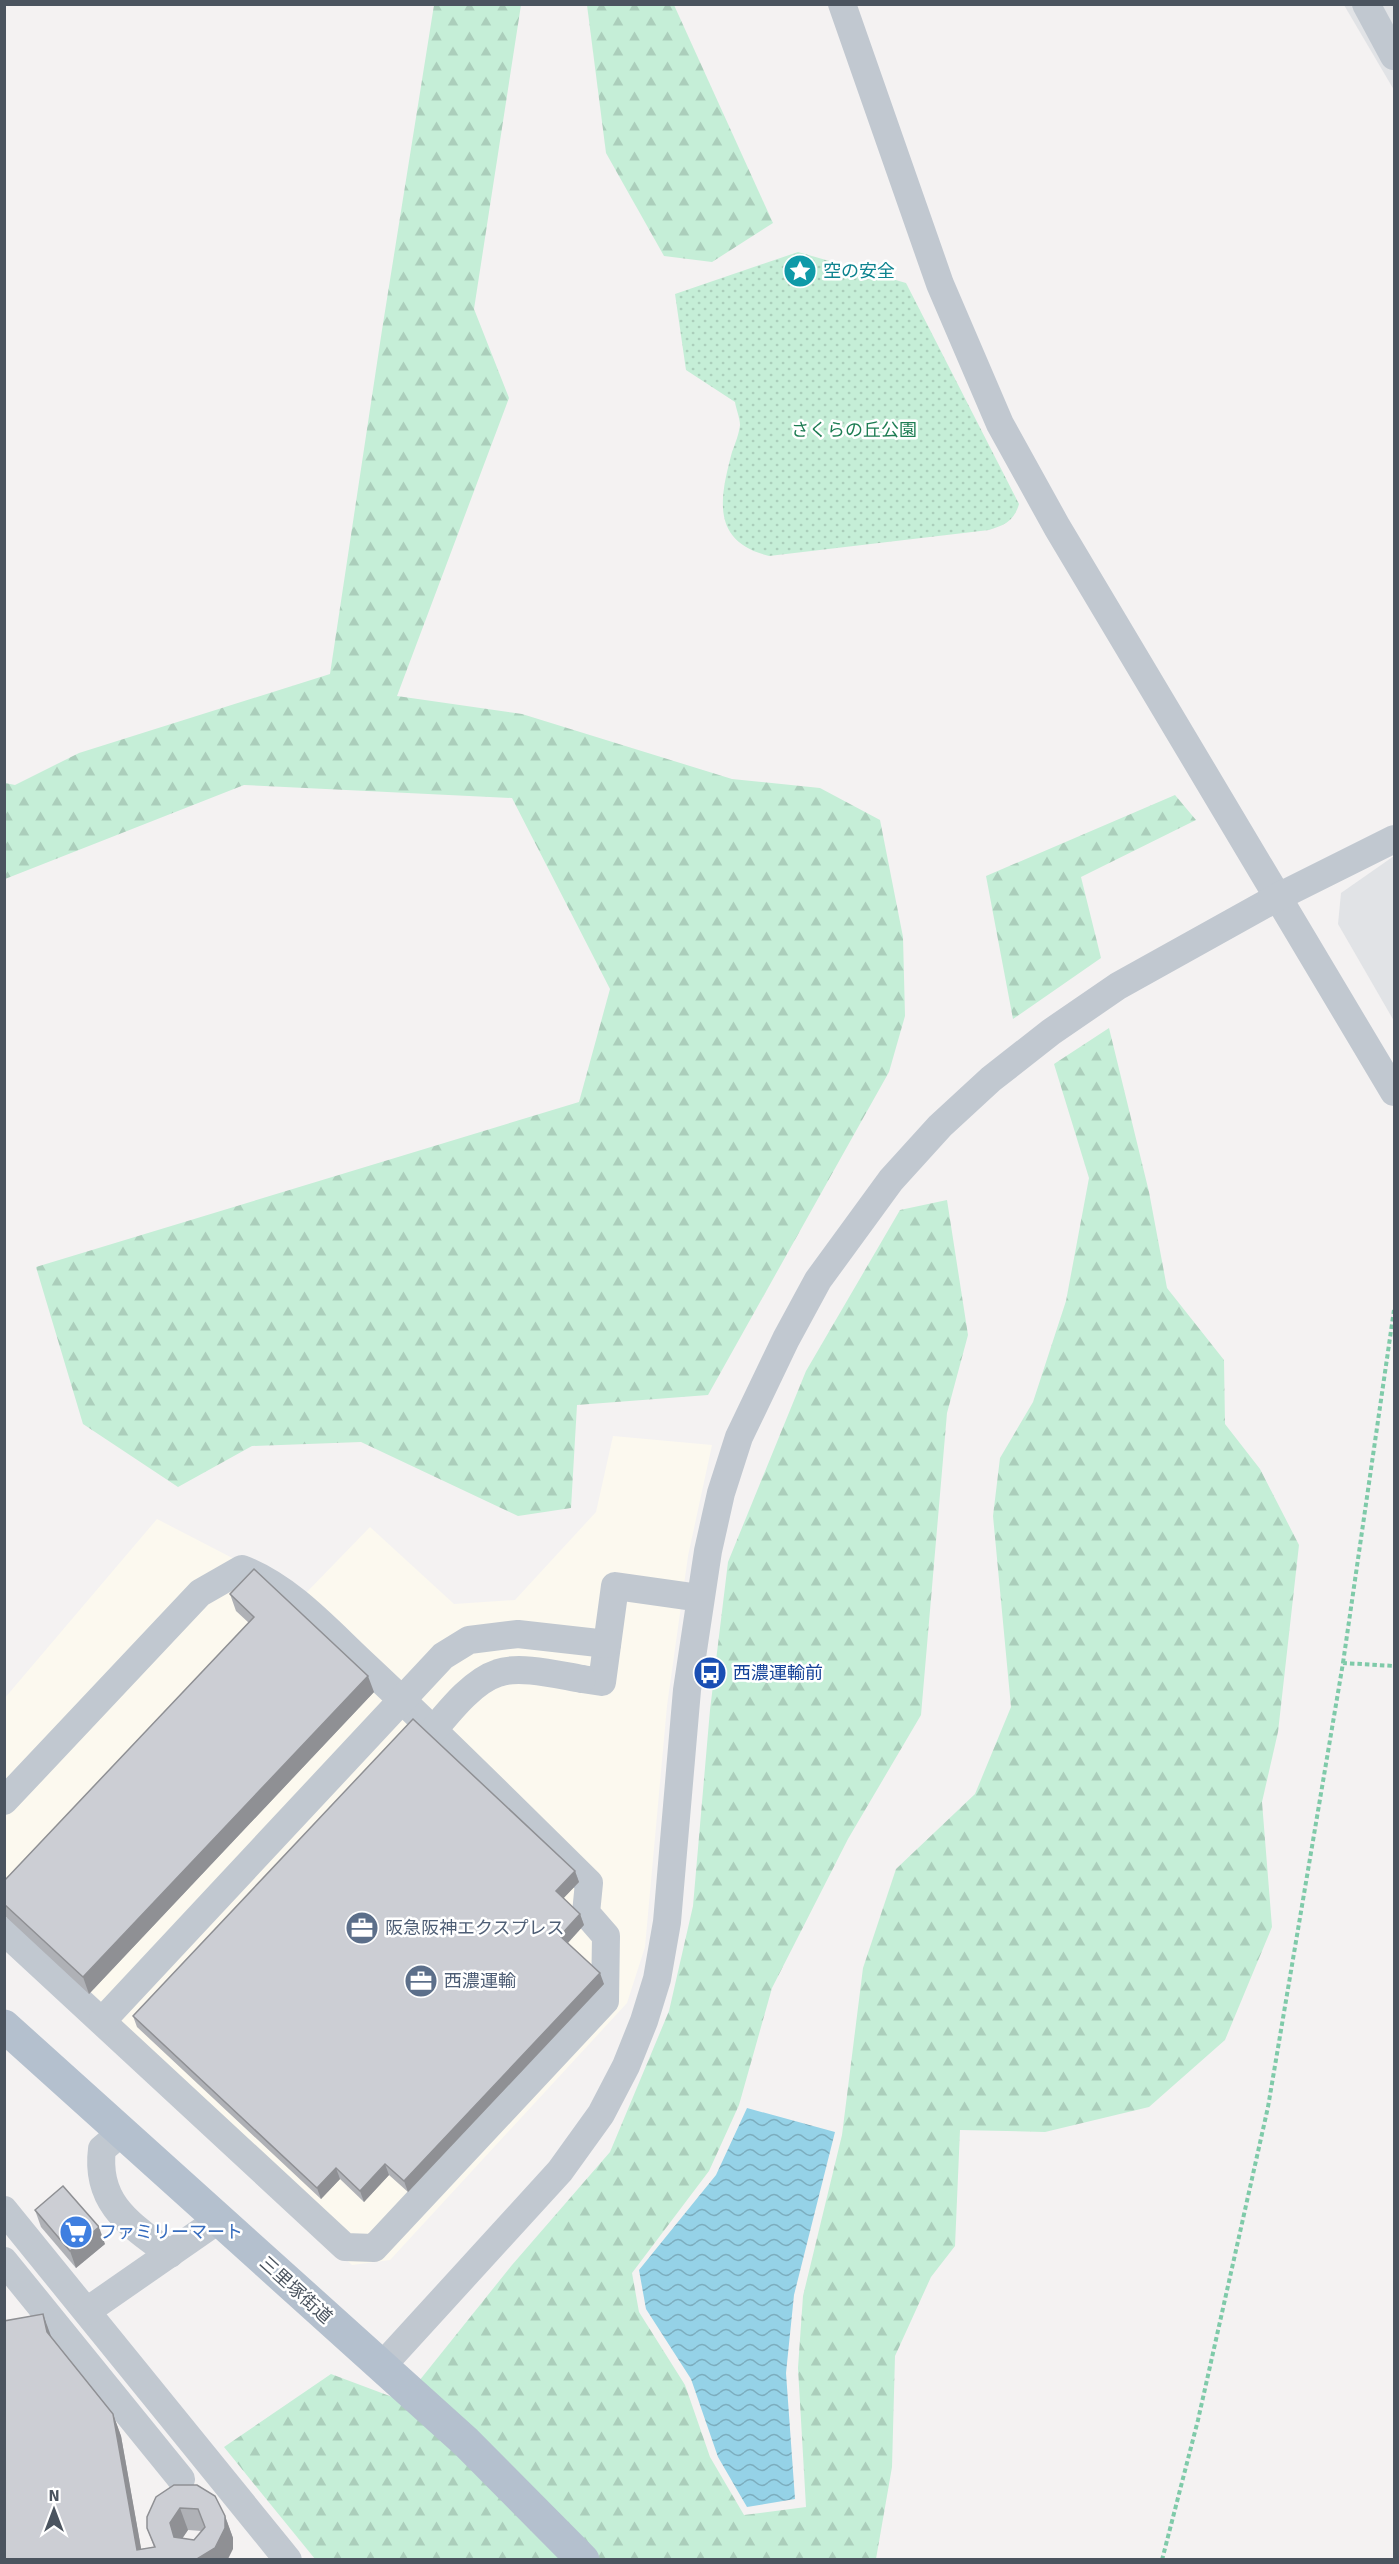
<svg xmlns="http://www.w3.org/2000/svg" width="1399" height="2564" font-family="Signika,'Noto Sans JP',sans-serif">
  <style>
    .commercial { fill: #fcf9ef }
    .airport { fill: #e1e3e6 }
    .forest { fill: url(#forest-firs) }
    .park { fill: url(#park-dots) }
    .water { fill: url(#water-waves) }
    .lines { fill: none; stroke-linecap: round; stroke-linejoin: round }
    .path { stroke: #7fcaa9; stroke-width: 4; stroke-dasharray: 4.5 3; stroke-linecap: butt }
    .minor { stroke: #c1c8d0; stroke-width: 28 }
    .major { stroke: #b4c0ce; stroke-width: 33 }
    .minor-bridge { stroke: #c1c8d0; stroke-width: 28 }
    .wall { fill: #afb1b6; fill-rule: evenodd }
    .shaded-wall { fill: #8f9094 }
    .building { fill: #ccced4; stroke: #8f9094; stroke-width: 1.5; fill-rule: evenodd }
    .labels { text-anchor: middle; stroke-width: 5; stroke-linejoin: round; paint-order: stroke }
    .culture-label { font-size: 18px; fill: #0d838f; stroke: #fff; text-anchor: start }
    .park-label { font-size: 18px; fill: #1e7d53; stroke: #fff }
    .transit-label { font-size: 18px; fill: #164399; stroke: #fff; text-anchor: start }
    .service-label { font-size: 18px; fill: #4e5e75; stroke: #fff; text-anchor: start }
    .shop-label { font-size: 18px; fill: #366cbe; stroke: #fff; text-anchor: start }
    .street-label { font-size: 18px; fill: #4b545f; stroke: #fff }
  </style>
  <defs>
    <pattern id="forest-firs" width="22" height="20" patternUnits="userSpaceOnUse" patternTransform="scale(1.5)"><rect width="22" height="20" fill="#c5eed7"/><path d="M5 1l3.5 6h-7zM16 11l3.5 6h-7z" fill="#abcebb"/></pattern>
    <pattern id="park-dots" width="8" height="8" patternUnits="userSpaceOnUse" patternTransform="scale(1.5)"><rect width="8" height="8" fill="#c5eed7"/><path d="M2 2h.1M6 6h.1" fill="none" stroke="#abcebb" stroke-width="1.8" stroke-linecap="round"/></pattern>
    <pattern id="water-waves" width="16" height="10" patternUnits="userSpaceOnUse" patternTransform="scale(1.5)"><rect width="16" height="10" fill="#95d2e7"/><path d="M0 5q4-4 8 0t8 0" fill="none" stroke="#7cadbe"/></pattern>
  </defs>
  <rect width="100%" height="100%" fill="#f4f2f2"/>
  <polygon class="commercial" points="613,1436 712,1445 688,1556 667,1706 645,1947 627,2003 390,2260 352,2265 5,1944 4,1699 157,1519 304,1595 370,1527 454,1604 515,1600 596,1512"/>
  <g class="airport">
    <polygon points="1344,5 1394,5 1394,90"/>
    <polygon points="1394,856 1394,1021 1338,924 1341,893"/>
  </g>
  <g class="forest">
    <polygon points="434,5 521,5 474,309 509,398 397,696 522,714 732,779 820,788 880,820 903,937 905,1016 889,1072 708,1395 577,1405 571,1508 518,1516 361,1442 252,1446 178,1487 83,1424 36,1267 579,1102 610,989 512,798 244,785 5,879 5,783 15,785 79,753 330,674 382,330"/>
    <polygon points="587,5 674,5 773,223 712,262 664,256 606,153"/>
    <polygon points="1175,795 1196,820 1081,877 1101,958 1013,1019 986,876"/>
    <polygon points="1109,1028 1149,1192 1167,1288 1224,1360 1225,1424 1260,1469 1299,1545 1278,1732 1262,1802 1272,1927 1225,2040 1149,2107 1045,2132 960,2130 955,2246 931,2277 895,2356 892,2467 876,2559 315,2559 224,2447 331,2374 403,2401 512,2265 610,2152 669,2011 693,1906 710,1710 728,1562 806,1371 900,1210 947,1200 968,1335 947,1413 921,1715 848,1839 772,1988 739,2105 709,2171 632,2273 639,2312 685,2385 710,2457 744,2515 806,2507 798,2368 803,2296 842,2135 863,1968 896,1869 975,1794 1011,1707 993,1516 1000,1458 1033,1402 1066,1301 1089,1178 1054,1064"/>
  </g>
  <path class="park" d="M798,252l108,31 113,221c-5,17 -14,21 -30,26l-220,26c-59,-15 -49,-58 -37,-104 3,-8 7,-18 8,-27 0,-7 -4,-16 -5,-23l-49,-32 -11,-76z"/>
  <polygon class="water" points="747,2108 835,2132 794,2295 786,2373 795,2499 747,2507 718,2457 691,2379 646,2309 639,2270 716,2175"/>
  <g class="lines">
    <g class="path">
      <polyline points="1343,1663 1394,1310"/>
      <polyline points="1162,2560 1198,2420 1268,2107 1343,1663 1394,1666"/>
    </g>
    <g class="minor">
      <polyline points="842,4 940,284 1000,424 1057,527 1394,1092"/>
      <polyline points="1366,4 1394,56"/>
      <polyline points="582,1679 602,1682 615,1586 700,1598"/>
      <path d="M4,1801l196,-208 42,-24c49,19 87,63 125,98 75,70 148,143 222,216l-3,30 20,23 -1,65 -231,247 -29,-1 -341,-316"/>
      <polyline points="103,2020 443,1656 469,1640 518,1634 607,1644"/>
      <path d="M122,2132l-20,17c-7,55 29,76 68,105"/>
      <polyline points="4,2210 288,2560"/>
      <polyline points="4,2261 181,2479"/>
      <polyline points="87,2311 218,2220"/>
      <polyline points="381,2367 560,2171 601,2114 626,2066 644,2021 657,1979 667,1922 687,1690 708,1551 721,1493 739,1437 786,1339 818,1280 891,1180 940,1126 991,1079 1051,1032 1118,986 1278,897 1394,839"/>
    </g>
    <polyline class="major" points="4,2026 466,2442 583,2560"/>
    <path class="minor-bridge" d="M426,1739c19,-22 44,-57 72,-66 22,-8 60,2 84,6"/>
  </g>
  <g class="wall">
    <polygon points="230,1594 374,1692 89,1994 4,1915 4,1881 249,1623 236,1611"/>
    <polygon points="575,1871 579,1882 563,1898 580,1914 584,1925 568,1943 604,1984 408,2192 389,2175 364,2202 340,2179 321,2199 137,2027 133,2016"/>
    <polygon points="35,2210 105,2244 76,2268 41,2227"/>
    <path d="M51,2337l62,77 8,22 20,113 13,-2 -7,-19 9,-31 69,19 8,22v11l-229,10zM188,2530l14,1 -8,9 -12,-2z"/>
  </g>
  <g class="shaded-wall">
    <polygon points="368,1676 374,1692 89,1994 83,1977"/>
    <polygon points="575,1871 579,1882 560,1902 556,1891"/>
    <polygon points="580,1914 584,1925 564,1947 560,1936"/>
    <polygon points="600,1973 604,1984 408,2192 404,2181"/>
    <polygon points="385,2164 389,2175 364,2202 360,2191"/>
    <polygon points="336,2168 340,2179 321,2199 317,2188"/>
    <polygon points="99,2227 105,2244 76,2268 70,2251"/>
    <polygon points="43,2314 51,2336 55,2353 47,2332"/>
    <polygon points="113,2414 121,2436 143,2559 137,2550"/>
    <polygon points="180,2508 188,2530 178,2545 174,2537 170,2523"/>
    <polygon points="225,2516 233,2538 233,2549 228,2559 197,2559"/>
  </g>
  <g class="building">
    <polygon points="254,1569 368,1676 83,1977 4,1904 4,1881 254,1617 230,1594"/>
    <polygon points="413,1719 575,1871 556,1891 580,1914 560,1936 600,1973 404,2181 385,2164 360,2191 336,2168 317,2188 133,2016"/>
    <polygon points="63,2186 99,2227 70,2251 35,2210"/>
    <path d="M43,2314l4,18 66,82 24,136 18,-3 -8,-19v-11l9,-20 18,-12h23l18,11 10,20v12l-10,20 -18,11h-193v-238zM180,2508l18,1 7,18 -11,13 -20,-3 -4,-14z"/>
  </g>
  <defs>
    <symbol id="sight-disc" viewBox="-11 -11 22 22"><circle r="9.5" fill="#0f9aa8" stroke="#fff"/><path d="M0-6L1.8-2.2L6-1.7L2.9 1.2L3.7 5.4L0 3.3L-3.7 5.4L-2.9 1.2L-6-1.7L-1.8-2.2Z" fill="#fff"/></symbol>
    <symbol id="bus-disc" viewBox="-11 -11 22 22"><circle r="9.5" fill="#1a4fb4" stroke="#fff"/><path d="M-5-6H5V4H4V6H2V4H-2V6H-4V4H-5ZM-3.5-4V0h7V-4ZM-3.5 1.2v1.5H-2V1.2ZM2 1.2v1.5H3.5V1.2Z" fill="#fff"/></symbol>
    <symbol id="office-disc" viewBox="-11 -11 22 22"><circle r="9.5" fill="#5c6f8a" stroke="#fff"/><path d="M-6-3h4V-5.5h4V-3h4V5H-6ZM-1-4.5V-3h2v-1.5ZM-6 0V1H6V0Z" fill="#fff"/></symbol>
    <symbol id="supermarket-disc" viewBox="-11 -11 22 22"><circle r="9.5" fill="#3f7fe0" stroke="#fff"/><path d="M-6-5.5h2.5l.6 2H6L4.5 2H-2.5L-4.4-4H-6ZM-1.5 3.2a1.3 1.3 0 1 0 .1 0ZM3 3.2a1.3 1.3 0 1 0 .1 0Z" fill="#fff"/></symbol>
  </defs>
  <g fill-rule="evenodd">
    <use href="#sight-disc" x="781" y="252" width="38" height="38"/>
    <use href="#bus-disc" x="691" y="1654" width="38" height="38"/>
    <use href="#office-disc" x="343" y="1909" width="38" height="38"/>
    <use href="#office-disc" x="402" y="1962" width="38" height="38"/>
    <use href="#supermarket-disc" x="57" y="2213" width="38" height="38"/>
  </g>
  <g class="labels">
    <g class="culture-label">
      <text x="823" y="277">空の安全</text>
    </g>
    <g class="park-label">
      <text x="854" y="436">さくらの丘公園</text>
    </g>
    <g class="transit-label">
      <text x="733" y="1679">西濃運輸前</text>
    </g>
    <g class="service-label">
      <text x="385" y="1934">阪急阪神エクスプレス</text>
      <text x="444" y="1987">西濃運輸</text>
    </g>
    <g class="shop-label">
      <text x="99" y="2238">ファミリーマート</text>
    </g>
    <g class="street-label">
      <text transform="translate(296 2290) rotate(42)" y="6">三里塚街道</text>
    </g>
  </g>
  <rect width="1399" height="2564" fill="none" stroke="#4b545f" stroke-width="12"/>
  <g transform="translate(54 2510)" stroke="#ffffff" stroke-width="4.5" paint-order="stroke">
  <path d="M0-4.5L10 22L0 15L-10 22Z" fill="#4b545f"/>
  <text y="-9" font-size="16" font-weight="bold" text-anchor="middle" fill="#4b545f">N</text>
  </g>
</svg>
